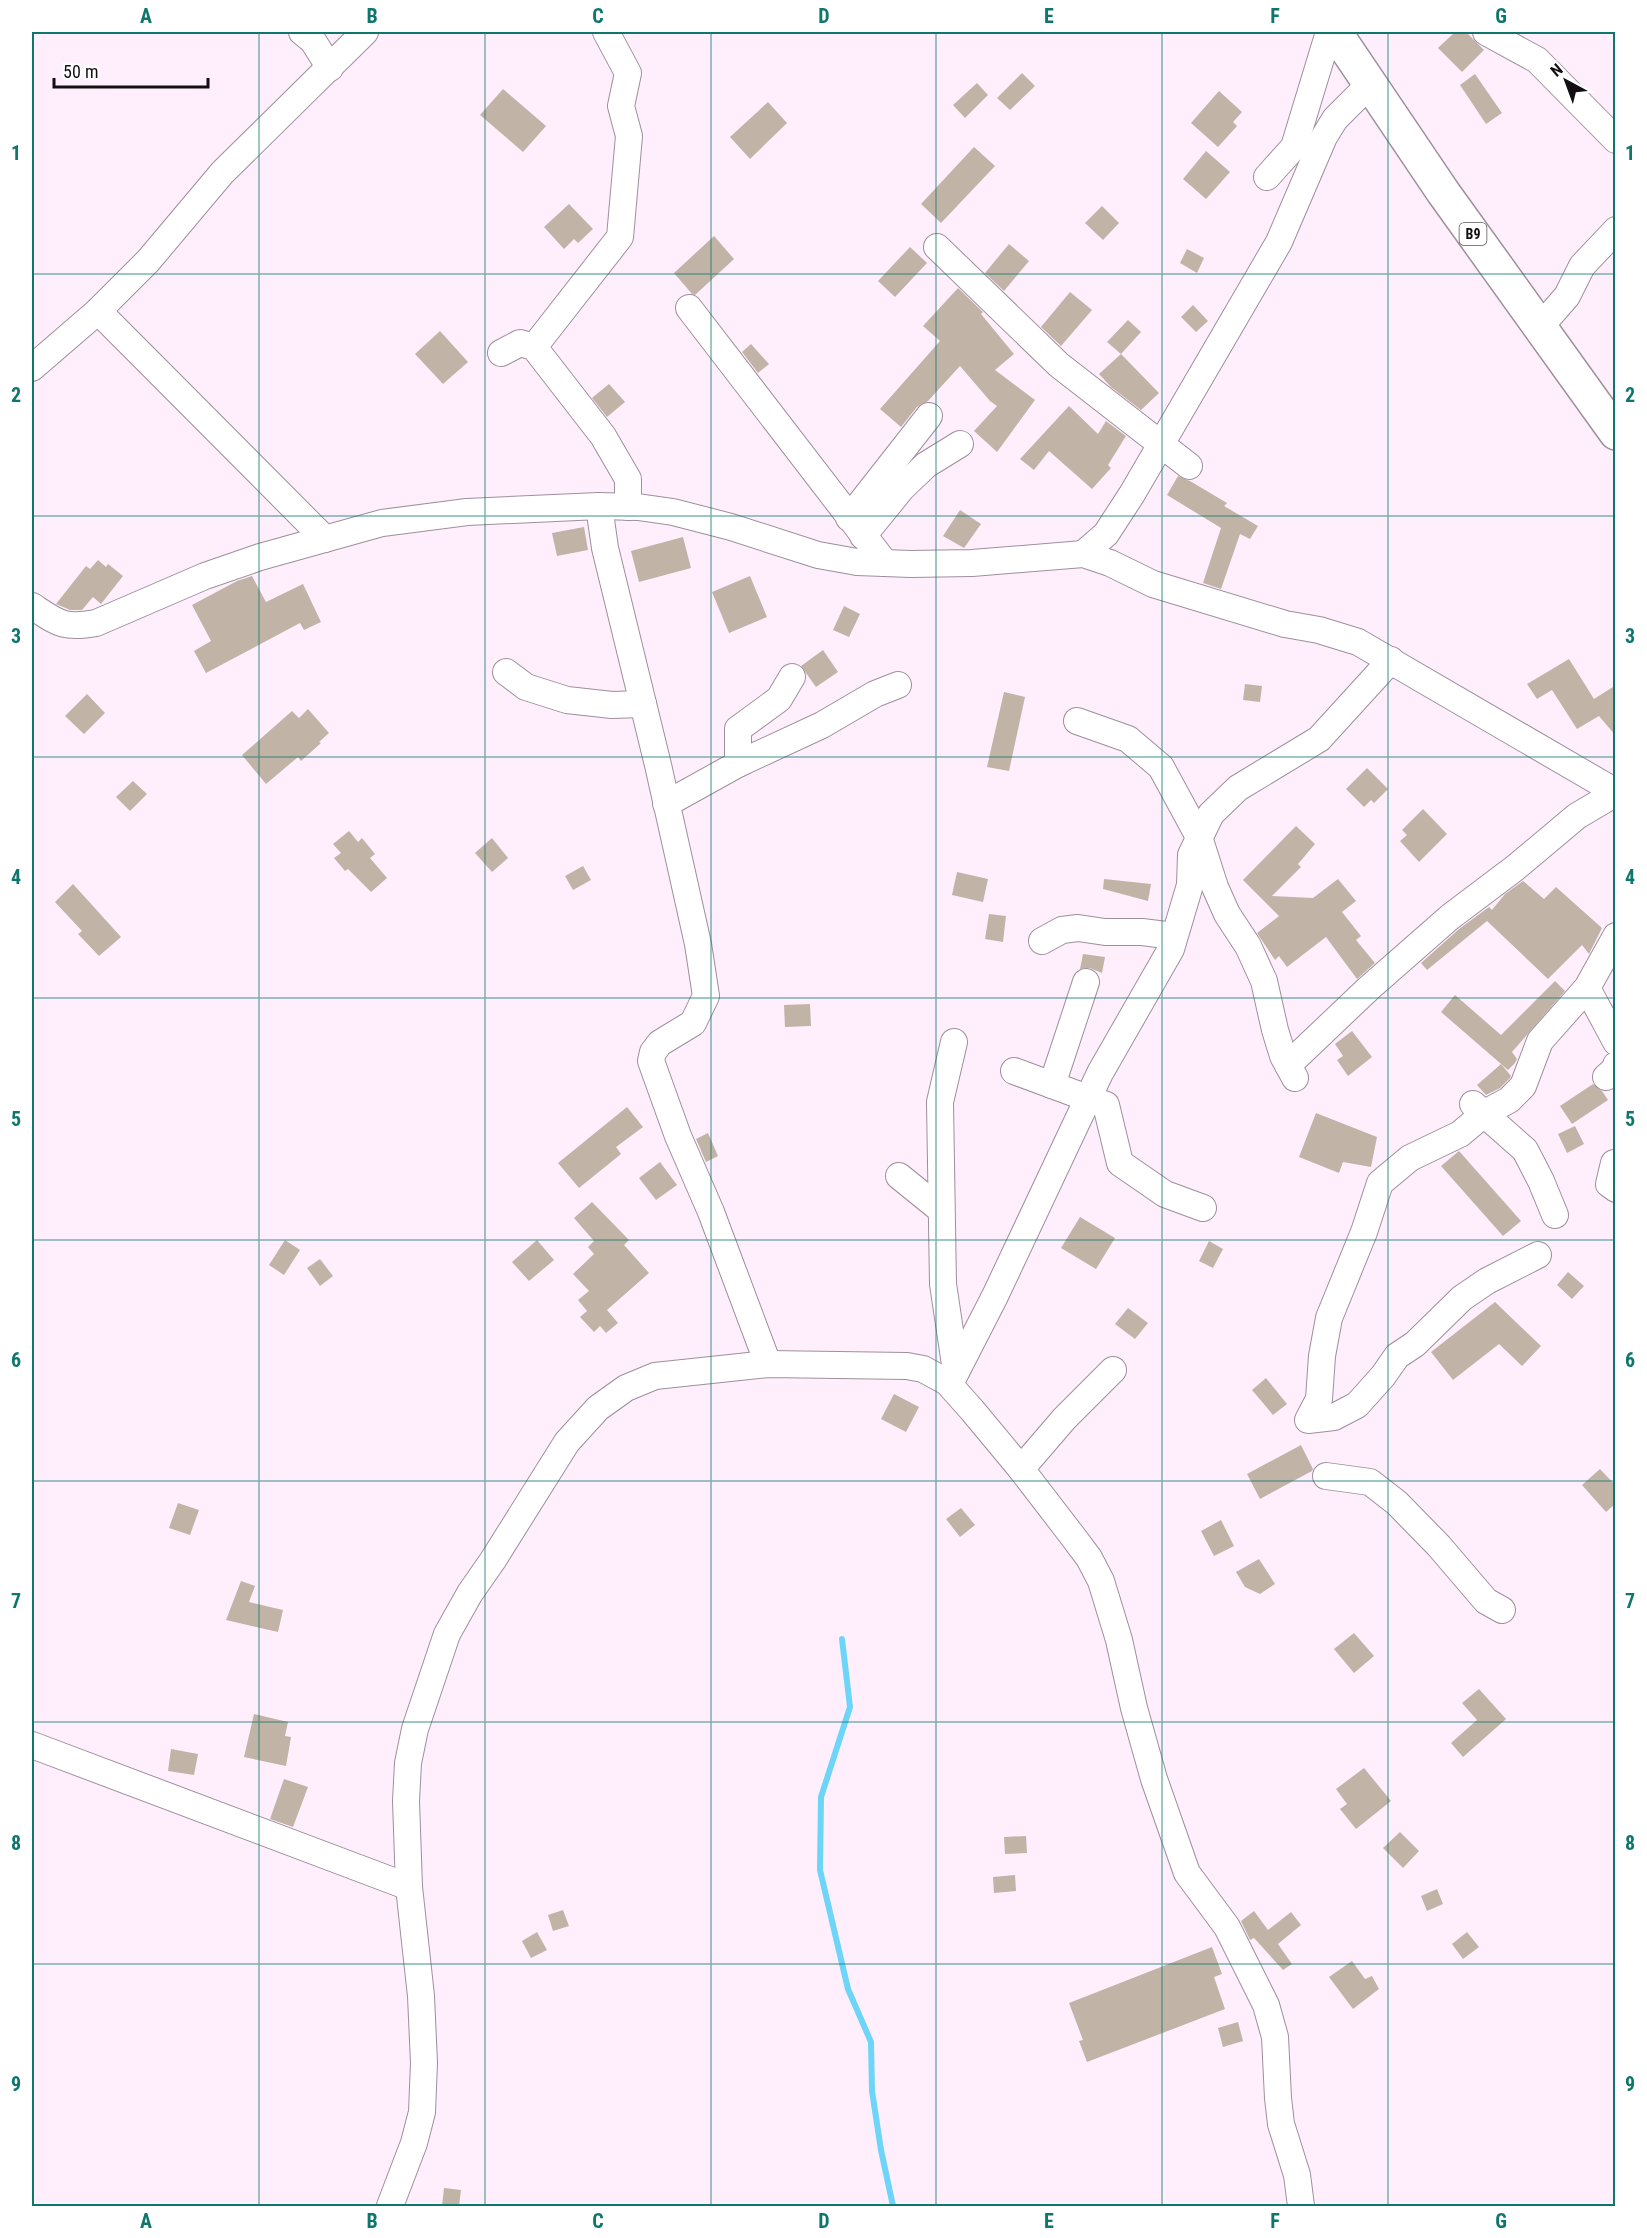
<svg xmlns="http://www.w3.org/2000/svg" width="1647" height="2238" font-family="'Roboto Condensed',sans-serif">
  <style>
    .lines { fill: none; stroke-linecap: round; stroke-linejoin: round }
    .stream { stroke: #6dd5f8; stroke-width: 6 }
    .building { fill: #c2b3a7 }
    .minor-casing { stroke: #9d8f9c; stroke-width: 28 }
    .highway-casing { stroke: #9d8f9c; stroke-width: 36 }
    .minor { stroke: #fff; stroke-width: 26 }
    .highway { stroke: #fff; stroke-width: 33 }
    .grid { fill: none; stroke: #0f766e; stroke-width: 1.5; stroke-opacity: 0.55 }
    .labels { text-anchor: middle; stroke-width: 5; stroke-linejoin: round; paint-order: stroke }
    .shield { fill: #fff; stroke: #595659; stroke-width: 1.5 }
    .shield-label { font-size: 14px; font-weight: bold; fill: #120e12 }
    .neatline { fill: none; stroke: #0f766e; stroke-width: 2 }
    .grid-label { font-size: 20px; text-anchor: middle; font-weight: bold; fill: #0f766e }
  </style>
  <rect width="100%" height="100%" fill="#ffeffd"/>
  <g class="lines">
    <polyline class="stream" points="842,1639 850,1707 821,1797 820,1870 848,1989 871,2042 872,2091 881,2150 893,2206"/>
  </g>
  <g class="building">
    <polygon points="1455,32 1466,32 1484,50 1462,72 1438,48"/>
    <polygon points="1022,73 1035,86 1010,110 997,98"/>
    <polygon points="1475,74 1502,113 1486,124 1460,85"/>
    <polygon points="977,83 988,95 965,118 953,105"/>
    <polygon points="503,89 546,126 523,152 480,115"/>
    <polygon points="1219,91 1242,112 1233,122 1237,126 1218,147 1191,123"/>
    <polygon points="768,102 787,123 750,159 730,137"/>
    <polygon points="974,147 995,166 941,223 921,204"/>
    <polygon points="1206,151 1230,172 1206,199 1183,179"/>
    <polygon points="569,204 593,229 578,243 574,239 564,249 544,227"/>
    <polygon points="1102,206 1119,223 1103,240 1085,223"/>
    <polygon points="714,236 734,259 695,295 692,294 674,273"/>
    <polygon points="1009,244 1029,261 1004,291 985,273"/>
    <polygon points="910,247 927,263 895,297 878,281"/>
    <polygon points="1187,249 1204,258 1197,273 1180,263"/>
    <polygon points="958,288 983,312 981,314 1014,354 995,370 1035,400 997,452 974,431 997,406 990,401 960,366 928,401 917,407 901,427 880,409 940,341 923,326"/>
    <polygon points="1070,292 1092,310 1061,346 1041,327"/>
    <polygon points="1193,305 1208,321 1196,332 1181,317"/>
    <polygon points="1128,320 1141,332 1121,354 1107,342"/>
    <polygon points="440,331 468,362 443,384 415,354"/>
    <polygon points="751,344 769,364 758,373 742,352"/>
    <polygon points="1121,354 1159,393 1141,410 1111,387 1099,374"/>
    <polygon points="609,384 625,402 607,417 592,398"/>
    <polygon points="1069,406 1098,434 1106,421 1126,436 1108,465 1111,468 1092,489 1049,451 1034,470 1020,459"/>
    <polygon points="1178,476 1190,481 1227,503 1224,506 1258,526 1250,539 1240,534 1221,589 1203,583 1221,528 1167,495"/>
    <polygon points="960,510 981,524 964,548 943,536"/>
    <polygon points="584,527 588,550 557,556 552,533"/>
    <polygon points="683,537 691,568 639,582 631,551"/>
    <polygon points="98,560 106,567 108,564 123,576 101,604 93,597 82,610 70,610 56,604 86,566 90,569"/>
    <polygon points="252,576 266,602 303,584 321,622 304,630 300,623 206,673 194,651 211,641 192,605 237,581"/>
    <polygon points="750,576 767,617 729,633 712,592"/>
    <polygon points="844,606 860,614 849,637 833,630"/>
    <polygon points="823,650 838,672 816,687 801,666"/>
    <polygon points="1569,659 1594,699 1616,685 1616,736 1599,716 1577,729 1552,690 1537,699 1527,684"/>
    <polygon points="1245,684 1262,686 1260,702 1243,700"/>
    <polygon points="1004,692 1025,697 1009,771 987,767"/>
    <polygon points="87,694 105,713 84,734 65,716"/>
    <polygon points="308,709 329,733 319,742 321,743 301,761 298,757 266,784 242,755 292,711 299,718"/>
    <polygon points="1367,768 1388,789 1374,803 1371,800 1364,807 1346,789"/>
    <polygon points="133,781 147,794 130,811 116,797"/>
    <polygon points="1423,809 1447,834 1419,862 1400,841 1407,835 1402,830"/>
    <polygon points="1296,826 1315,844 1298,864 1301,867 1272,896 1313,898 1338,879 1356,901 1342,912 1361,936 1356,940 1375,963 1357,979 1326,937 1287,967 1279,956 1275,960 1257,933 1279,916 1243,880"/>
    <polygon points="349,831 358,842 362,838 375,854 370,858 387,878 371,892 348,869 345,871 334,858 341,853 333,844"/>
    <polygon points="492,838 508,858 492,872 475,853"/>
    <polygon points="583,866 591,880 573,890 565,876"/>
    <polygon points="957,872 988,879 983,902 952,895"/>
    <polygon points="1104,879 1151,884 1148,901 1103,889"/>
    <polygon points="1523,881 1544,899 1556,887 1602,928 1589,954 1582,945 1548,979 1487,921 1427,970 1421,963 1459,929 1489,907 1492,910 1505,894"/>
    <polygon points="73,884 121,937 99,956 78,934 82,931 55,902"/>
    <polygon points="989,914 1006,916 1003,942 985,939"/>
    <polygon points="1083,954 1105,957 1102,973 1090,968 1080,969"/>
    <polygon points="1555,981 1565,991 1512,1052 1517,1059 1515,1063 1508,1070 1441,1012 1455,995 1501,1035"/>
    <polygon points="810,1004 811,1026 785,1027 784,1005"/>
    <polygon points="1352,1031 1372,1057 1348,1076 1337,1060 1343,1056 1335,1044"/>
    <polygon points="1501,1064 1511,1076 1510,1078 1500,1088 1486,1095 1477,1085"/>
    <polygon points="1593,1084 1602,1091 1608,1100 1572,1124 1560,1106"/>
    <polygon points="627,1107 643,1127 616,1147 621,1154 579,1188 558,1163"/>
    <polygon points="1316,1113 1377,1137 1371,1167 1343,1162 1339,1173 1299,1157"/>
    <polygon points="1575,1126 1584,1144 1567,1153 1558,1134"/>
    <polygon points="708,1133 718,1156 706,1162 696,1139"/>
    <polygon points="1459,1151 1521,1221 1503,1236 1441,1166"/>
    <polygon points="660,1162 677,1185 656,1200 639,1178"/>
    <polygon points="592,1202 629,1240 624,1245 649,1273 607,1310 618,1323 606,1333 600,1326 594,1332 580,1317 587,1311 578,1300 589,1291 573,1274 594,1254 588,1247 594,1241 574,1218"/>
    <polygon points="1080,1217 1115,1238 1096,1269 1061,1248"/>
    <polygon points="285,1240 300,1250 284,1275 269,1265"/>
    <polygon points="537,1240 554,1260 529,1281 512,1262"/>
    <polygon points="1209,1241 1223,1249 1213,1268 1199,1261"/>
    <polygon points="320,1259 333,1276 320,1286 307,1268"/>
    <polygon points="1568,1272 1584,1286 1572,1299 1557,1285"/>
    <polygon points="1495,1302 1541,1346 1522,1366 1499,1344 1453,1380 1431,1352"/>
    <polygon points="1128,1308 1148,1323 1135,1339 1115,1324"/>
    <polygon points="1266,1378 1287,1404 1273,1415 1252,1390"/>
    <polygon points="894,1394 919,1407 906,1432 881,1419"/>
    <polygon points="1301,1445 1313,1469 1312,1471 1260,1499 1247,1474"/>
    <polygon points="1600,1469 1616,1486 1616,1503 1606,1512 1582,1485"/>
    <polygon points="178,1503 199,1510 190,1535 169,1528"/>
    <polygon points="961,1508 975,1525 960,1537 946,1519"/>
    <polygon points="1221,1520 1234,1546 1214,1556 1201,1531"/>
    <polygon points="1259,1559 1275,1584 1260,1594 1245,1587 1236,1572"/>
    <polygon points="241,1581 255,1586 249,1602 283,1610 278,1632 226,1620"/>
    <polygon points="1354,1633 1374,1656 1354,1673 1334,1649"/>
    <polygon points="1479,1689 1506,1719 1463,1757 1451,1743 1477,1720 1462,1703"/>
    <polygon points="254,1714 288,1722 285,1736 291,1737 286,1766 244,1757"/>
    <polygon points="171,1749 198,1754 194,1775 168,1771"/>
    <polygon points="1364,1768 1391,1801 1356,1829 1340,1809 1347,1804 1336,1789"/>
    <polygon points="284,1779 308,1787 293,1827 270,1819"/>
    <polygon points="1400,1832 1419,1851 1403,1868 1383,1848"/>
    <polygon points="1026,1836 1027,1853 1005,1854 1004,1837"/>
    <polygon points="1015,1875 1016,1891 994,1893 993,1877"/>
    <polygon points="1437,1889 1443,1904 1427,1911 1421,1896"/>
    <polygon points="563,1910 569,1926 553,1931 548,1915"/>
    <polygon points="1254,1911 1268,1930 1291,1912 1301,1925 1278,1944 1292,1964 1283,1970 1254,1938 1250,1940 1241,1921"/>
    <polygon points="537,1932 547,1950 531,1958 522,1941"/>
    <polygon points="1467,1932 1479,1947 1463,1959 1452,1944"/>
    <polygon points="1212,1947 1222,1974 1214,1977 1225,2009 1087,2062 1079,2041 1083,2040 1069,2003"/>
    <polygon points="1352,1961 1365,1979 1372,1976 1379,1989 1353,2009 1329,1977"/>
    <polygon points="1238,2022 1243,2041 1223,2047 1218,2028"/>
    <polygon points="444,2188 461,2190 459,2206 442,2206"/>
  </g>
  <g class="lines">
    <defs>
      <g id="minor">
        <polyline points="302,32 313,41 330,68"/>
        <polyline points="1486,32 1537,60 1616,140"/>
        <polyline points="1267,177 1294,147 1329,32"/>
        <polyline points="937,247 1059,365 1189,466"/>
        <polyline points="689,308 885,563"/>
        <polyline points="98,311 325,539"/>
        <polyline points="1540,327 1567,296 1582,266 1616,230"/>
        <polyline points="534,347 620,237 629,136 621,106 628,73 606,32"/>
        <polyline points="501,353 520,343 534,347 603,436 628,479 628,507"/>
        <polyline points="32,368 98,311 148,261 222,173 365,32"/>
        <polyline points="599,506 605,548 658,765 698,944 706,996 693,1023 660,1043 653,1052 651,1061 678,1136 711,1212 768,1364"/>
        <polyline points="849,518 929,416"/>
        <polyline points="863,536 902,488 926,465 960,444"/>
        <polyline points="1083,554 1106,534 1132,494 1279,242 1324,137 1335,119 1371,83"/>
        <path d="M32,606c26,17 31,23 64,17l109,-47 55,-19 122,-34 85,-11 132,-6 39,1 35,5 58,15 87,28 39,7 54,2 61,-1 111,-9 27,9 43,21 132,40 34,6 39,12 258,150"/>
        <polyline points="506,672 526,687 567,700 612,705 643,704"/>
        <polyline points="1077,721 1128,739 1161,767 1199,837 1215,887 1227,914 1248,946 1264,981 1275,1030 1283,1056 1295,1078"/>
        <polyline points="738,764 822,725 875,694 898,685"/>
        <polyline points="666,804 738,764 738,729 779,699 792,677"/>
        <polyline points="1042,941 1062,930 1078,928 1105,932 1142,932 1174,936"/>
        <polyline points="1086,982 1052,1085 1106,1105 1120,1163 1165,1194 1203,1208"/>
        <polyline points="1587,988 1616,1042"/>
        <polyline points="954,1042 940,1102 943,1284 956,1371"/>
        <polyline points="1288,1065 1369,988 1450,917 1515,868 1577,816 1616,793"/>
        <polyline points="1014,1071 1052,1085"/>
        <polyline points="1606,1077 1614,1070 1616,1065"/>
        <polyline points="1473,1104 1525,1150 1541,1181 1555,1215"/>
        <polyline points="1614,1163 1609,1184 1616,1189"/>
        <polyline points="899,1176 941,1210"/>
        <polyline points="1538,1255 1487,1281 1462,1298 1415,1344 1397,1356 1383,1376 1357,1405 1334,1417 1308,1420 1319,1399 1322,1356 1329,1318 1364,1232 1380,1183 1410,1158 1460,1134 1485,1113 1509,1100 1523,1086 1540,1041 1587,988 1616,936"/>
        <polyline points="947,1382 954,1376 995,1296 1100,1073 1171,949 1190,885 1191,855 1211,814 1238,788 1319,739 1391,660"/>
        <polyline points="1021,1469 1064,1419 1113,1370"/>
        <polyline points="1326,1476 1370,1482 1397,1503 1439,1546 1486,1601 1502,1610"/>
        <polyline points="32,1745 409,1887"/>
        <polyline points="390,2206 414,2143 422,2112 424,2063 421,1996 409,1887 406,1801 408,1763 415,1729 447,1634 470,1593 493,1560 567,1442 598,1408 626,1388 655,1376 768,1364 907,1366 923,1369 947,1382 972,1410 1021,1469 1071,1534 1089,1558 1101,1581 1119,1640 1134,1708 1154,1779 1187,1873 1227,1927 1266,2005 1275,2037 1278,2098 1281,2124 1297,2175 1301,2206"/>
      </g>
      <polyline id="highway" points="1335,32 1443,192 1616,433"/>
    </defs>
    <use href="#minor" class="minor-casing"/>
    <use href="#highway" class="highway-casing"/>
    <use href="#minor" class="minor"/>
    <use href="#highway" class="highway"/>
  </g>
  <path class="grid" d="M259,32v2174M485,32v2174M711,32v2174M936,32v2174M1162,32v2174M1388,32v2174M32,274h1584M32,516h1584M32,757h1584M32,998h1584M32,1240h1584M32,1481h1584M32,1722h1584M32,1964h1584"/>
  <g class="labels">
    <rect class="shield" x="1459.5" y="223" width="27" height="22" rx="4.5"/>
    <g class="shield-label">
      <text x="1473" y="239">B9</text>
    </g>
  </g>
  <rect width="1647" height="2238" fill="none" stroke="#ffffff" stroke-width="66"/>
  <g transform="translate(1566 81) rotate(319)" stroke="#ffffff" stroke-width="4.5" paint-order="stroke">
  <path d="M0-4.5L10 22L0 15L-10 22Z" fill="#120e12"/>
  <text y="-9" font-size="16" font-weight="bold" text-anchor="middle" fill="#120e12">N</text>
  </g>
  <path d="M54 78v9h154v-9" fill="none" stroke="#120e12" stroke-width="3"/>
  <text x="63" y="78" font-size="18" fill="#120e12" stroke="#ffffff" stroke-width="4.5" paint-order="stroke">50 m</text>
  <rect x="33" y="33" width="1581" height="2172" class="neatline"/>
  <g class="grid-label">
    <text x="146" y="23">A</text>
    <text x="372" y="23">B</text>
    <text x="598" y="23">C</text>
    <text x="824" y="23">D</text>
    <text x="1049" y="23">E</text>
    <text x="1275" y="23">F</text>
    <text x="1501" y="23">G</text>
    <text x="16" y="160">1</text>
    <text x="1630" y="160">1</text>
    <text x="16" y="402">2</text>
    <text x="1630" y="402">2</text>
    <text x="16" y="643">3</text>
    <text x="1630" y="643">3</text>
    <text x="16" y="884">4</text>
    <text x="1630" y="884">4</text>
    <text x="16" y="1126">5</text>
    <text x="1630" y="1126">5</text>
    <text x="16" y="1367">6</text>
    <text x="1630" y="1367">6</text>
    <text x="16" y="1608">7</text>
    <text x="1630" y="1608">7</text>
    <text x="16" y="1850">8</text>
    <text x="1630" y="1850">8</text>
    <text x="16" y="2091">9</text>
    <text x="1630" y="2091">9</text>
    <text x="146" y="2228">A</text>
    <text x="372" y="2228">B</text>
    <text x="598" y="2228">C</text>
    <text x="824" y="2228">D</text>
    <text x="1049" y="2228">E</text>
    <text x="1275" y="2228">F</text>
    <text x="1501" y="2228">G</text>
  </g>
</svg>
